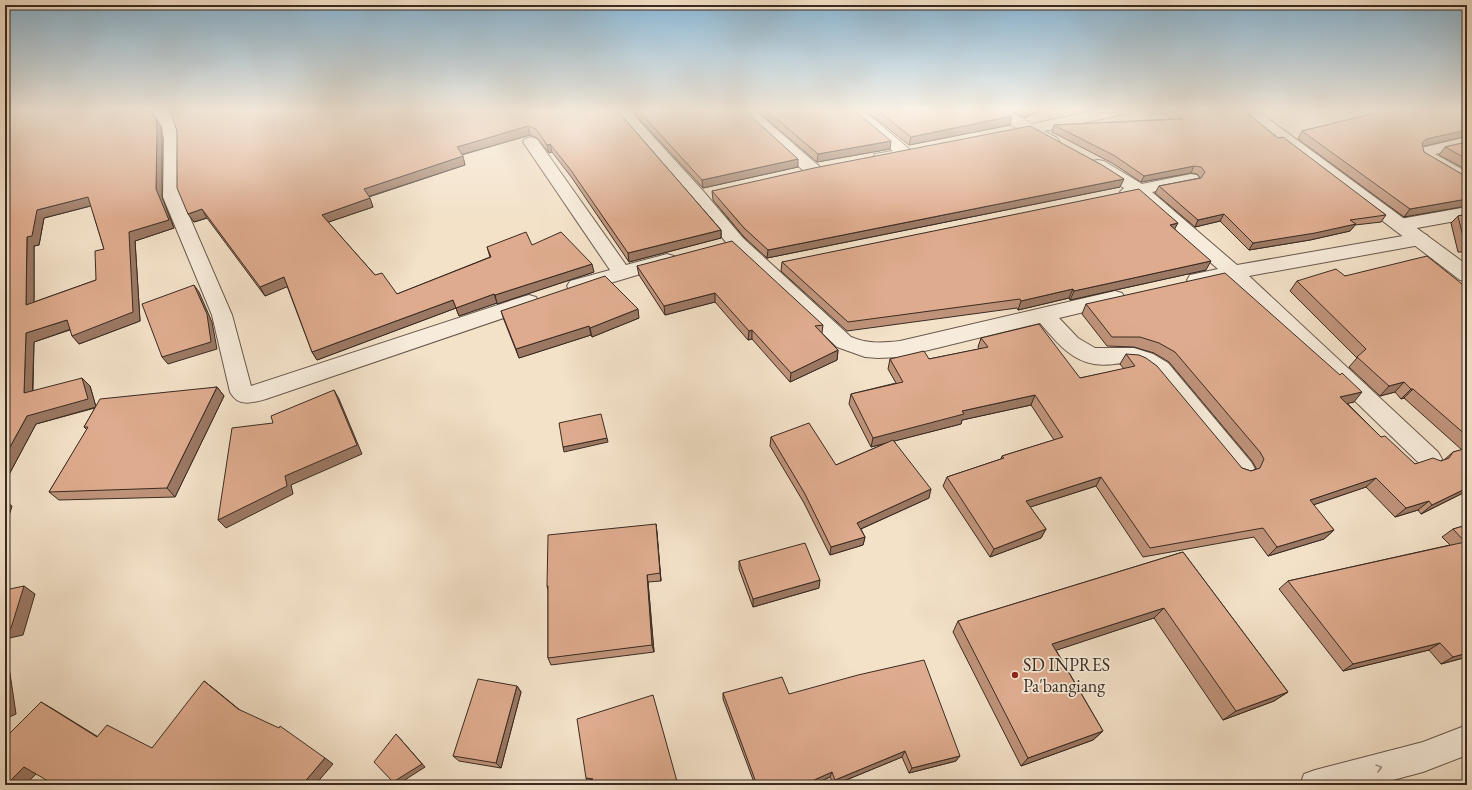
<svg xmlns="http://www.w3.org/2000/svg" width="1472" height="790" font-family="'EB Garamond',serif">
  <style>
    .lines { fill: none; stroke-linecap: round; stroke-linejoin: round }
    .minor-casing { stroke: #68584c; stroke-width: 2 }
    .tertiary-casing { stroke: #68584c; stroke-width: 2 }
    .minor { fill: #f7ecdb; fill-rule: evenodd }
    .tertiary { fill: #f7ecdb; fill-rule: evenodd }
    .wall { fill: #bf937a; stroke: #3a2b22; fill-rule: evenodd }
    .shaded-wall { fill: #9b7863; stroke: #3a2b22 }
    .building { fill: #deab8e; stroke: #3a2b22; fill-rule: evenodd }
    .oneway { stroke: #988c7e }
    .poi-dot { fill: #8f2418; stroke: #f7ecdb; stroke-width: 1.5 }
    .labels { text-anchor: middle; stroke-width: 3.5; stroke-linejoin: round; paint-order: stroke }
    .near-poi-label { font-size: 18px; fill: #3a2b22; stroke: #f7ecdb; text-anchor: start }
  </style>
  <rect width="100%" height="100%" fill="#f3e1c8"/>
  <filter id="stains"><feTurbulence type="fractalNoise" baseFrequency=".005" numOctaves="4"/><feColorMatrix values="0 0 0 0 .2 0 0 0 0 .09 0 0 0 0 .02 0 0 0 .5 -.17"/></filter>
  <radialGradient id="worn" r=".72"><stop offset=".6" stop-color="#630" stop-opacity="0"/><stop offset="1" stop-color="#630" stop-opacity=".3"/></radialGradient>
  <g class="lines">
    <defs>
      <g id="minor">
        <path d="M118,109h48l8,9 6,21 1,58 51,118 19,71 271,-89 7,-2 7,2 3,5 -3,5 -270,92c-14,4 -28,8 -36,-7l-18,-77 -49,-118 1,-58 -2,-12 -6,-10 -25,2 -9,-3z"/>
        <path d="M612,109h16l76,83 39,46 108,99c16,7 32,6 49,4l215,-50 7,2 3,5 -3,5 -63,15 19,20 17,10h39l19,6 15,9 83,99 4,7 -4,7 -8,3 -8,-3 -83,-101c-26,-21 -31,-7 -58,-11 -24,-4 -39,-24 -54,-41l-140,34 -22,1 -13,-1 -28,-10 -108,-101 -37,-46z"/>
        <polygon points="736,109 753,109 819,166 821,170 819,174 813,175 807,174"/>
        <path d="M845,109h17l52,44 -2,3c-11,3 -26,8 -37,6l-2,-4 2,-4 18,-3z"/>
        <path d="M986,109h19l27,15 71,-15h30l-3,3 -5,2 -81,17 13,7 2,3 -2,3c-12,3 -18,-5 -28,-9 -3,-1 -6,-1 -10,-2l-1,-4 -29,-17z"/>
        <polygon points="531,137 537,139 626,265 667,254 674,256 676,260 674,264 577,293 570,291 567,286 570,281 610,270 523,142 525,139"/>
        <polygon points="1467,137 1467,147 1435,154 1467,172 1467,184 1461,183 1419,158 1417,152 1421,148"/>
        <polygon points="1098,160 1104,161 1142,184 1191,174 1197,175 1200,179 1197,183 1152,192 1237,265 1420,233 1427,235 1429,239 1427,243 1420,245 1249,276 1438,452 1442,459 1438,466 1430,469 1422,466 1229,279 1197,287 1190,285 1187,280 1190,275 1218,269 1135,196 1129,197 1123,196 1120,192 1124,188 1092,169 1090,165 1092,161"/>
        <polygon points="1467,207 1467,219 1400,231 1394,229 1391,225 1394,221 1400,219"/>
      </g>
      <g id="tertiary">
        <polygon points="1237,109 1255,109 1467,265 1467,281 1460,280 1240,112"/>
        <polygon points="1467,725 1467,755 1423,772 1374,785 1300,785 1304,774 1315,770 1423,742"/>
      </g>
    </defs>
    <use href="#minor" class="minor-casing"/>
    <use href="#tertiary" class="tertiary-casing"/>
    <use href="#minor" class="minor"/>
    <use href="#tertiary" class="tertiary"/>
  </g>
  <g class="wall">
    <path d="M5,109h112l9,3 24,-2 11,18 1,11v58l12,31 -39,13 5,80 -61,23 -9,-14 -36,12 -1,49 57,-5 6,21 121,-20 7,9 -49,101 -116,3 -10,-8 38,-62 -3,-3 11,-19 -59,16 -31,58zM91,206l13,43 -8,31 -62,22v-56l5,-1 5,-27z"/>
    <polygon points="167,109 616,109 721,230 721,238 629,262 572,178 552,152 549,153 537,138 530,135 462,155 465,165 369,197 373,207 328,222 375,275 397,294 490,257 487,247 532,245 594,272 497,304 497,303 459,316 456,308 317,360 312,352 287,286 265,296 207,218 194,222 177,131 172,113"/>
    <polygon points="630,109 743,109 798,167 703,188"/>
    <polygon points="755,109 853,109 890,149 817,162"/>
    <polygon points="864,109 998,109 1010,125 909,145"/>
    <polygon points="1009,109 1045,109 1025,118"/>
    <polygon points="1156,109 1242,109 1278,138 1386,215 1381,222 1355,225 1350,231 1310,240 1249,250 1220,221 1195,227 1155,193 1159,186 1200,178 1197,174 1191,173 1141,182 1112,163 1052,132 1054,125 1171,119"/>
    <polygon points="1377,111 1422,146 1424,152 1466,177 1404,217 1298,139 1302,131 1376,113"/>
    <polygon points="1467,142 1467,170 1439,155 1445,147"/>
    <polygon points="1120,187 767,258 744,237 713,200 712,191"/>
    <polygon points="1467,214 1467,252 1458,252 1451,223 1458,216"/>
    <polygon points="1175,229 1206,270 1070,300 1069,298 1018,310 1017,308 847,331 781,271 782,262"/>
    <polygon points="637,266 823,325 822,333 838,350 837,360 790,382 752,339 748,340 715,302 665,315 639,275"/>
    <polygon points="1345,276 1467,288 1467,491 1421,514 1418,510 1395,517 1366,487 1313,505 1334,530 1324,539 1268,556 1254,537 1143,557 1096,486 1030,507 1046,529 1041,538 990,557 943,486 947,477 1001,459 1002,456 1054,440 1031,405 962,420 961,424 894,441 929,498 861,529 865,537 863,545 830,555 804,503 770,446 771,437 836,465 886,443 871,447 849,404 851,394 896,383 888,369 890,359 929,359 979,349 978,347 981,338 1080,378 1124,369 1120,364 1126,354 1242,468 1251,471 1256,469 1256,468 1252,461 1169,362 1154,353 1134,347 1107,346 1082,314 1086,304 1354,402 1347,403 1381,437 1415,464 1441,461 1444,460 1453,452 1462,450 1404,398 1401,399 1395,392 1380,396 1349,367 1357,358 1290,291 1297,281"/>
    <polygon points="501,311 639,318 592,337 591,335 519,358 504,320"/>
    <polygon points="656,524 661,581 648,582 654,652 551,665 548,658 548,590 547,586"/>
    <polygon points="1467,525 1467,657 1441,664 1429,650 1343,671 1279,589 1288,581 1450,545 1442,537 1453,529"/>
    <polygon points="1183,552 1288,692 1274,701 1223,720 1154,618 1056,650 1103,731 1093,740 1021,766 953,632 958,621"/>
    <polygon points="739,561 819,588 753,607 739,569"/>
    <polygon points="517,686 521,692 501,768 459,761 453,756"/>
    <polygon points="723,693 789,694 956,761 909,773 902,757 834,785 830,777 813,785 755,785 723,699"/>
    <polygon points="586,778 678,785 587,781"/>
  </g>
  <g class="shaded-wall">
    <polygon points="1028,109 1045,109 1025,118"/>
    <polygon points="1012,116 1010,125 909,145 911,137"/>
    <polygon points="156,119 161,128 162,139 162,197 174,228 135,241 140,321 79,344 72,336 129,232 156,189"/>
    <polygon points="528,126 530,135 460,155 457,147"/>
    <polygon points="1467,130 1467,136 1421,147 1422,143 1426,139"/>
    <polygon points="891,141 890,149 817,162 818,154"/>
    <polygon points="550,144 552,152 549,153 547,145"/>
    <polygon points="463,156 465,165 367,197 364,189"/>
    <polygon points="798,159 798,167 703,188 702,180"/>
    <polygon points="1194,166 1191,173 1141,182 1144,176"/>
    <polygon points="1124,179 1120,187 767,258 768,250"/>
    <polygon points="88,197 94,205 44,218 39,245 34,246 34,313 26,305 27,237 37,210"/>
    <polygon points="370,198 373,207 326,223 322,215"/>
    <polygon points="1467,199 1467,206 1404,217 1410,209"/>
    <polygon points="202,209 207,218 194,222 188,214"/>
    <polygon points="1224,214 1220,221 1195,227 1198,220"/>
    <polygon points="1178,223 1173,232 1170,225"/>
    <polygon points="1356,224 1350,231 1310,240 1249,250 1253,243"/>
    <polygon points="721,230 721,238 629,262 628,253"/>
    <polygon points="1211,261 1206,270 1070,300 1074,291"/>
    <polygon points="592,264 594,272 497,304 495,295"/>
    <polygon points="284,277 289,286 265,296 260,287"/>
    <polygon points="194,285 199,292 212,322 217,349 168,364 162,357"/>
    <polygon points="1073,289 1069,298 1018,310 1021,301"/>
    <polygon points="715,293 715,302 665,315 664,306"/>
    <polygon points="494,294 497,303 459,316 456,308"/>
    <polygon points="453,300 456,308 317,360 312,352"/>
    <polygon points="638,309 639,318 592,337 590,328"/>
    <polygon points="67,320 74,328 34,342 32,402 24,393 26,333"/>
    <polygon points="589,326 591,335 519,358 516,349"/>
    <polygon points="752,330 752,339 748,340 749,331"/>
    <polygon points="838,350 837,360 790,382 791,373"/>
    <polygon points="82,378 90,386 96,407 36,424 5,482 5,456 27,416"/>
    <polygon points="1404,382 1395,392 1380,396 1389,386"/>
    <polygon points="217,387 224,396 175,497 167,488"/>
    <polygon points="1411,389 1413,389 1404,398 1401,399"/>
    <polygon points="334,390 339,399 362,454 291,485 293,494 226,528 218,520 285,476"/>
    <polygon points="1362,392 1354,402 1332,407 1340,397"/>
    <polygon points="1035,395 1031,405 962,420 961,424 871,447 873,438 962,411"/>
    <polygon points="607,438 608,442 564,452 563,447"/>
    <polygon points="1101,477 1096,486 1021,510 1026,501"/>
    <polygon points="1376,478 1366,487 1301,509 1310,500"/>
    <polygon points="1467,488 1467,491 1421,514 1432,505"/>
    <polygon points="931,489 929,498 856,531 857,523"/>
    <polygon points="5,501 12,506 5,530"/>
    <polygon points="1429,501 1418,510 1395,517 1406,508"/>
    <polygon points="656,524 657,532 661,581 660,573"/>
    <polygon points="1046,529 1041,538 990,557 994,549"/>
    <polygon points="1334,530 1324,539 1268,556 1277,547"/>
    <polygon points="865,537 863,545 830,555 831,547"/>
    <polygon points="647,575 648,582 654,652 652,645"/>
    <polygon points="820,580 819,588 753,607 753,599"/>
    <polygon points="24,586 35,594 23,635 5,639 5,629"/>
    <polygon points="1164,608 1154,618 1045,654 1052,644"/>
    <polygon points="5,640 16,714 5,719"/>
    <polygon points="1440,643 1429,650 1343,671 1353,664"/>
    <polygon points="1467,653 1467,657 1441,664 1453,657"/>
    <polygon points="204,681 213,688 246,715 238,709"/>
    <polygon points="517,686 521,692 501,768 496,763"/>
    <polygon points="1288,692 1274,701 1223,720 1236,711"/>
    <polygon points="41,702 53,709 108,743 97,737"/>
    <polygon points="1103,731 1093,740 1021,766 1028,758"/>
    <polygon points="396,734 425,767 397,785 393,782"/>
    <polygon points="905,751 902,757 834,785 835,780"/>
    <polygon points="960,756 956,761 909,773 912,768"/>
    <polygon points="325,758 333,764 315,785 302,785"/>
    <polygon points="24,767 37,773 25,785 6,785"/>
    <polygon points="832,772 830,777 813,785 803,785"/>
  </g>
  <g class="building">
    <path d="M5,109h111l10,3 24,-2 6,9 1,12 -1,58 13,31 -40,12 4,80 -61,24 -5,-16 -41,13 -2,60 58,-15 6,21 -61,17 -22,40zM88,197l16,52 -9,2 1,29 -70,25 1,-68 5,-1 5,-26z"/>
    <polygon points="170,109 616,109 721,230 628,253 570,169 550,144 547,145 536,129 528,126 457,147 463,156 364,189 370,198 322,215 375,275 382,273 397,294 491,257 487,247 526,232 532,245 561,232 592,264 495,295 494,294 456,308 453,300 312,352 284,277 260,287 202,209 188,214 177,188 177,131"/>
    <polygon points="637,109 743,109 798,159 702,180"/>
    <polygon points="765,109 853,109 891,141 818,154"/>
    <polygon points="876,109 998,109 1012,116 911,137"/>
    <polygon points="1169,109 1242,109 1278,138 1283,137 1386,215 1350,220 1356,224 1315,233 1253,243 1224,214 1198,220 1159,186 1201,178 1205,172 1201,167 1194,166 1144,176 1115,156 1054,125 1183,119"/>
    <polygon points="1386,109 1467,109 1467,130 1426,139 1422,143 1424,152 1467,177 1467,199 1410,209 1302,131 1379,112 1377,111"/>
    <polygon points="1030,126 1102,165 1124,179 768,250 744,228 712,191 814,168"/>
    <polygon points="1467,142 1467,159 1445,147"/>
    <polygon points="1139,189 1178,223 1170,225 1211,261 1074,291 1073,289 1021,301 1020,299 848,322 782,262"/>
    <polygon points="1467,214 1467,245 1465,245 1458,216"/>
    <polygon points="732,241 823,325 815,326 838,350 791,373 752,330 749,331 715,293 664,306 637,266"/>
    <polygon points="1427,256 1467,288 1467,436 1413,389 1411,389 1404,382 1389,386 1357,357 1366,349 1297,281 1336,269 1345,276"/>
    <polygon points="1225,273 1340,375 1342,373 1362,392 1340,397 1381,437 1385,436 1415,464 1433,458 1441,461 1449,458 1453,452 1467,448 1467,488 1432,505 1429,501 1406,508 1376,478 1310,500 1334,530 1277,547 1263,528 1150,548 1101,477 1026,501 1046,529 994,549 947,477 1004,458 1002,456 1063,437 1035,395 962,411 964,414 873,438 851,394 903,382 890,359 924,351 929,359 988,347 981,338 1039,324 1080,378 1135,366 1126,354 1139,355 1146,358 1157,366 1242,468 1251,471 1260,468 1264,459 1260,452 1175,352 1159,343 1140,337 1112,337 1086,304"/>
    <polygon points="605,276 638,309 590,328 589,326 516,349 501,311"/>
    <polygon points="194,285 207,314 211,342 162,357 142,304"/>
    <polygon points="217,387 167,488 49,492 88,427 84,427 100,399"/>
    <polygon points="334,390 357,445 285,476 287,486 218,520 232,428 273,423 271,416"/>
    <polygon points="601,414 607,438 563,447 559,423"/>
    <polygon points="809,423 836,465 893,440 931,489 857,523 865,537 831,547 805,494 771,437"/>
    <polygon points="656,524 660,573 647,575 652,645 548,658 548,586 547,586 548,535"/>
    <polygon points="1467,525 1467,653 1453,657 1440,643 1353,664 1288,581 1465,542 1453,529"/>
    <polygon points="805,543 820,580 753,599 739,561"/>
    <polygon points="1183,552 1288,692 1236,711 1164,608 1052,644 1103,731 1028,758 958,621"/>
    <polygon points="24,586 11,628 5,629 5,590"/>
    <polygon points="924,660 960,756 912,768 905,751 835,780 832,772 803,785 757,785 723,693 782,677 789,694 858,675"/>
    <polygon points="478,679 517,686 496,763 453,756"/>
    <polygon points="204,681 238,709 279,728 280,726 325,758 302,785 55,785 24,767 6,785 5,785 5,738 41,702 97,737 107,725 152,748"/>
    <polygon points="653,695 678,785 587,785 586,781 593,779 586,778 577,719"/>
    <polygon points="396,734 422,764 393,782 374,762"/>
  </g>
  <defs><path id="oneway-chevron" d="M-2-3.5L2.5 0L-2 3.5" fill="none" stroke-width="1.6" stroke-linecap="round" stroke-linejoin="round"/></defs>
  <use class="oneway" href="#oneway-chevron" transform="translate(1379 768) rotate(-15)"/>
  <linearGradient id="sky" x2="0" y2="1"><stop stop-color="#89b7d6"/><stop offset="0.5" stop-color="#faf2e6"/><stop offset="1" stop-color="#faf2e6" stop-opacity="0"/></linearGradient>
  <rect width="1472" height="220" fill="url(#sky)"/>
  <circle class="poi-dot" cx="1015" cy="675" r="4"/>
  <g class="labels">
    <g class="near-poi-label">
      <text x="1023" y="671">SD INPRES<tspan x="1023" dy="21">Pa'bangiang</tspan></text>
    </g>
  </g>
  <rect width="1472" height="790" fill="none" stroke="#f3e1c8" stroke-width="20"/>
  <rect x="6" y="6" width="1460" height="778" fill="none" stroke="#3a2b22" stroke-width="2"/>
  <rect x="10" y="10" width="1452" height="770" fill="none" stroke="#3a2b22"/>
  <rect width="100%" height="100%" filter="url(#stains)"/>
  <rect width="100%" height="100%" fill="url(#worn)"/>
</svg>
